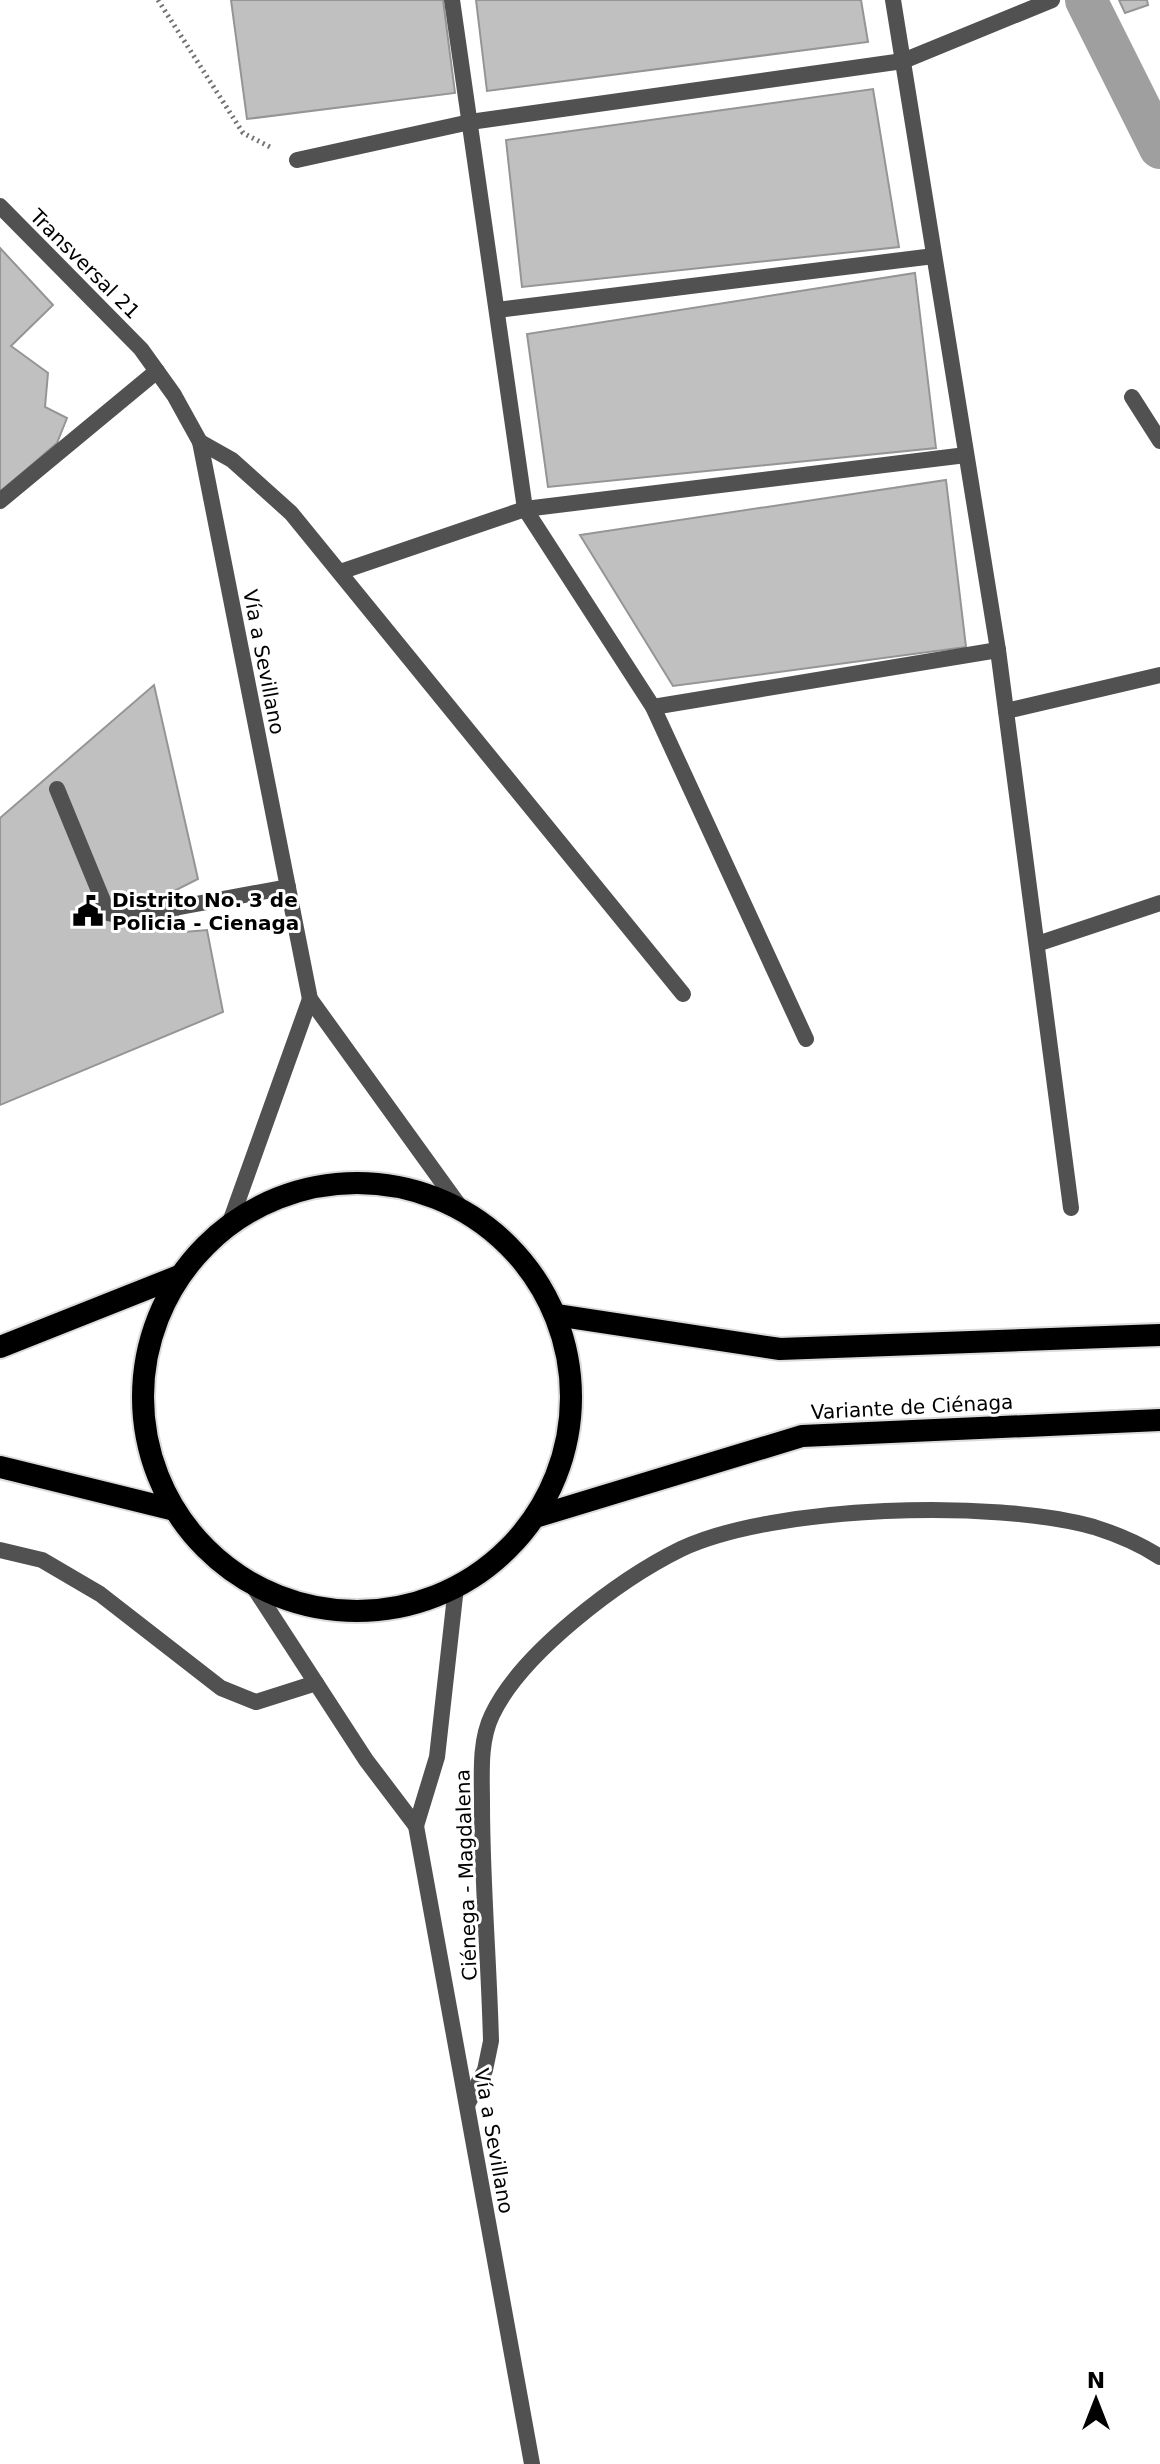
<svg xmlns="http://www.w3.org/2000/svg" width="1160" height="2464" font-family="'DejaVu Sans',sans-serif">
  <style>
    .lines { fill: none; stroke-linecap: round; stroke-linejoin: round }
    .canal { stroke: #9f9f9f; stroke-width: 42 }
    .building { fill: #c0c0c0; stroke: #959595; stroke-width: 2 }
    .trunk-casing { stroke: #dbdbdb; stroke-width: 26 }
    .path { stroke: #737373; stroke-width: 5; stroke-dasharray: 2 4; stroke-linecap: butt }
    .service { stroke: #515151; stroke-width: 16 }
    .minor { stroke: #515151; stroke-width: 16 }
    .tertiary { stroke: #515151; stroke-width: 16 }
    .trunk { stroke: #000; stroke-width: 22 }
    .labels { text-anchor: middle; stroke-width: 6; stroke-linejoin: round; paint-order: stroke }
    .street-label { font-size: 20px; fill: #000; stroke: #fff }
    .poi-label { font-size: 20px; font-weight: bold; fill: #000; stroke: #fff; text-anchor: start }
  </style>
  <rect width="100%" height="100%" fill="#fff"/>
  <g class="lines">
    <polyline class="canal" points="1086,0 1160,148"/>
  </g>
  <g class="building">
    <polygon points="231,0 443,0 455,93 247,119"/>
    <polygon points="476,0 861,0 868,42 487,91"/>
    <polygon points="1119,0 1147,0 1148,5 1125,13"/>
    <polygon points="873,89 899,247 522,287 506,140"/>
    <polygon points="0,248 53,305 11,346 48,373 45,407 67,418 57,443 0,492"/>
    <polygon points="915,273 936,448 548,487 527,334"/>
    <polygon points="946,480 966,647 673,686 580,535"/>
    <polygon points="154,685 198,879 170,893 184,932 207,930 223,1012 0,1105 0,818"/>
  </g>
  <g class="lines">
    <defs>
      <g id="trunk">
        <circle cx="357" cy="1397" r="214"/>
        <polyline points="556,1315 780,1349 1160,1335"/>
        <polyline points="0,1347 179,1276"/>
        <polyline points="0,1467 175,1510"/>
        <polyline points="535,1517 802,1436 1160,1420"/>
      </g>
    </defs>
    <use href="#trunk" class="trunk-casing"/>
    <polyline class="path" points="158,0 243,133 272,148"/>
    <polyline class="service" points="57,789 108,913 121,916 142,914 288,887"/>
    <g class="minor">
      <polyline points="452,0 525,509 653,707 806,1039"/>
      <polyline points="893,0 998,650 1071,1208"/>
      <polyline points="297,160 470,122 903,61 1052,0"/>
      <polyline points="497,310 934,256"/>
      <polyline points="1132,397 1160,441"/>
      <polyline points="200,442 232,460 291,513 683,994"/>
      <polyline points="0,501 157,371"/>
      <polyline points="340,572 525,509 966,455"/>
      <polyline points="653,707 998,650"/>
      <polyline points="1006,711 1160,675"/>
      <polyline points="1037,944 1160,903"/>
      <polyline points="0,1550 42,1560 100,1594 221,1688 256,1702 316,1683"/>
      <path d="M467,2105l18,-35 6,-29c-2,-79 -9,-158 -9,-237 0,-29 -3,-62 10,-89 29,-62 128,-136 189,-166 93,-44 314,-50 413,-22 22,7 46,17 66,30"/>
    </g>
    <g class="tertiary">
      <polyline points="0,206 141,349 174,395 200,442 310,999 463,1211"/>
      <polyline points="229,1225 310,999"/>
      <polyline points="251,1583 366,1760 416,1826 532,2464"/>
      <polyline points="416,1826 437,1757 456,1587"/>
    </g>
    <use href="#trunk" class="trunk"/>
  </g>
  <defs>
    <symbol id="civic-bare" viewBox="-9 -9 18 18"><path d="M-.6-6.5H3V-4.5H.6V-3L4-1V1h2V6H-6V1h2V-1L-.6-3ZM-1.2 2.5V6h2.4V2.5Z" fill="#000" stroke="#fff" stroke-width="2.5" paint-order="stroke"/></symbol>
  </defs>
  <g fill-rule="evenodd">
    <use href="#civic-bare" x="66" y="889" width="44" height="44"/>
  </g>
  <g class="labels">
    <g class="street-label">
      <text transform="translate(85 264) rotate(45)" y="7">Transversal 21</text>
      <text transform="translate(264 662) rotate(79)" y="7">Vía a Sevillano</text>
      <text transform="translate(912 1407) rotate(-3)" y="7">Variante de Ciénaga</text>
      <text transform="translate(466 1875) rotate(-92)" y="7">Ciénega - Magdalena</text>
      <text transform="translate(494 2141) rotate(80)" y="7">Vía a Sevillano</text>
    </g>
    <g class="poi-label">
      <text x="112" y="907">Distrito No. 3 de<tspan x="112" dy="23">Policia - Cienaga</tspan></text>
    </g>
  </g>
  <g transform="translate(1096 2400)" stroke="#ffffff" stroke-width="6" paint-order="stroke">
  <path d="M0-6L14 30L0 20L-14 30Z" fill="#000000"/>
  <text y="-12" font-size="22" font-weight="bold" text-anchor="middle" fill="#000000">N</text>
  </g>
</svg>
